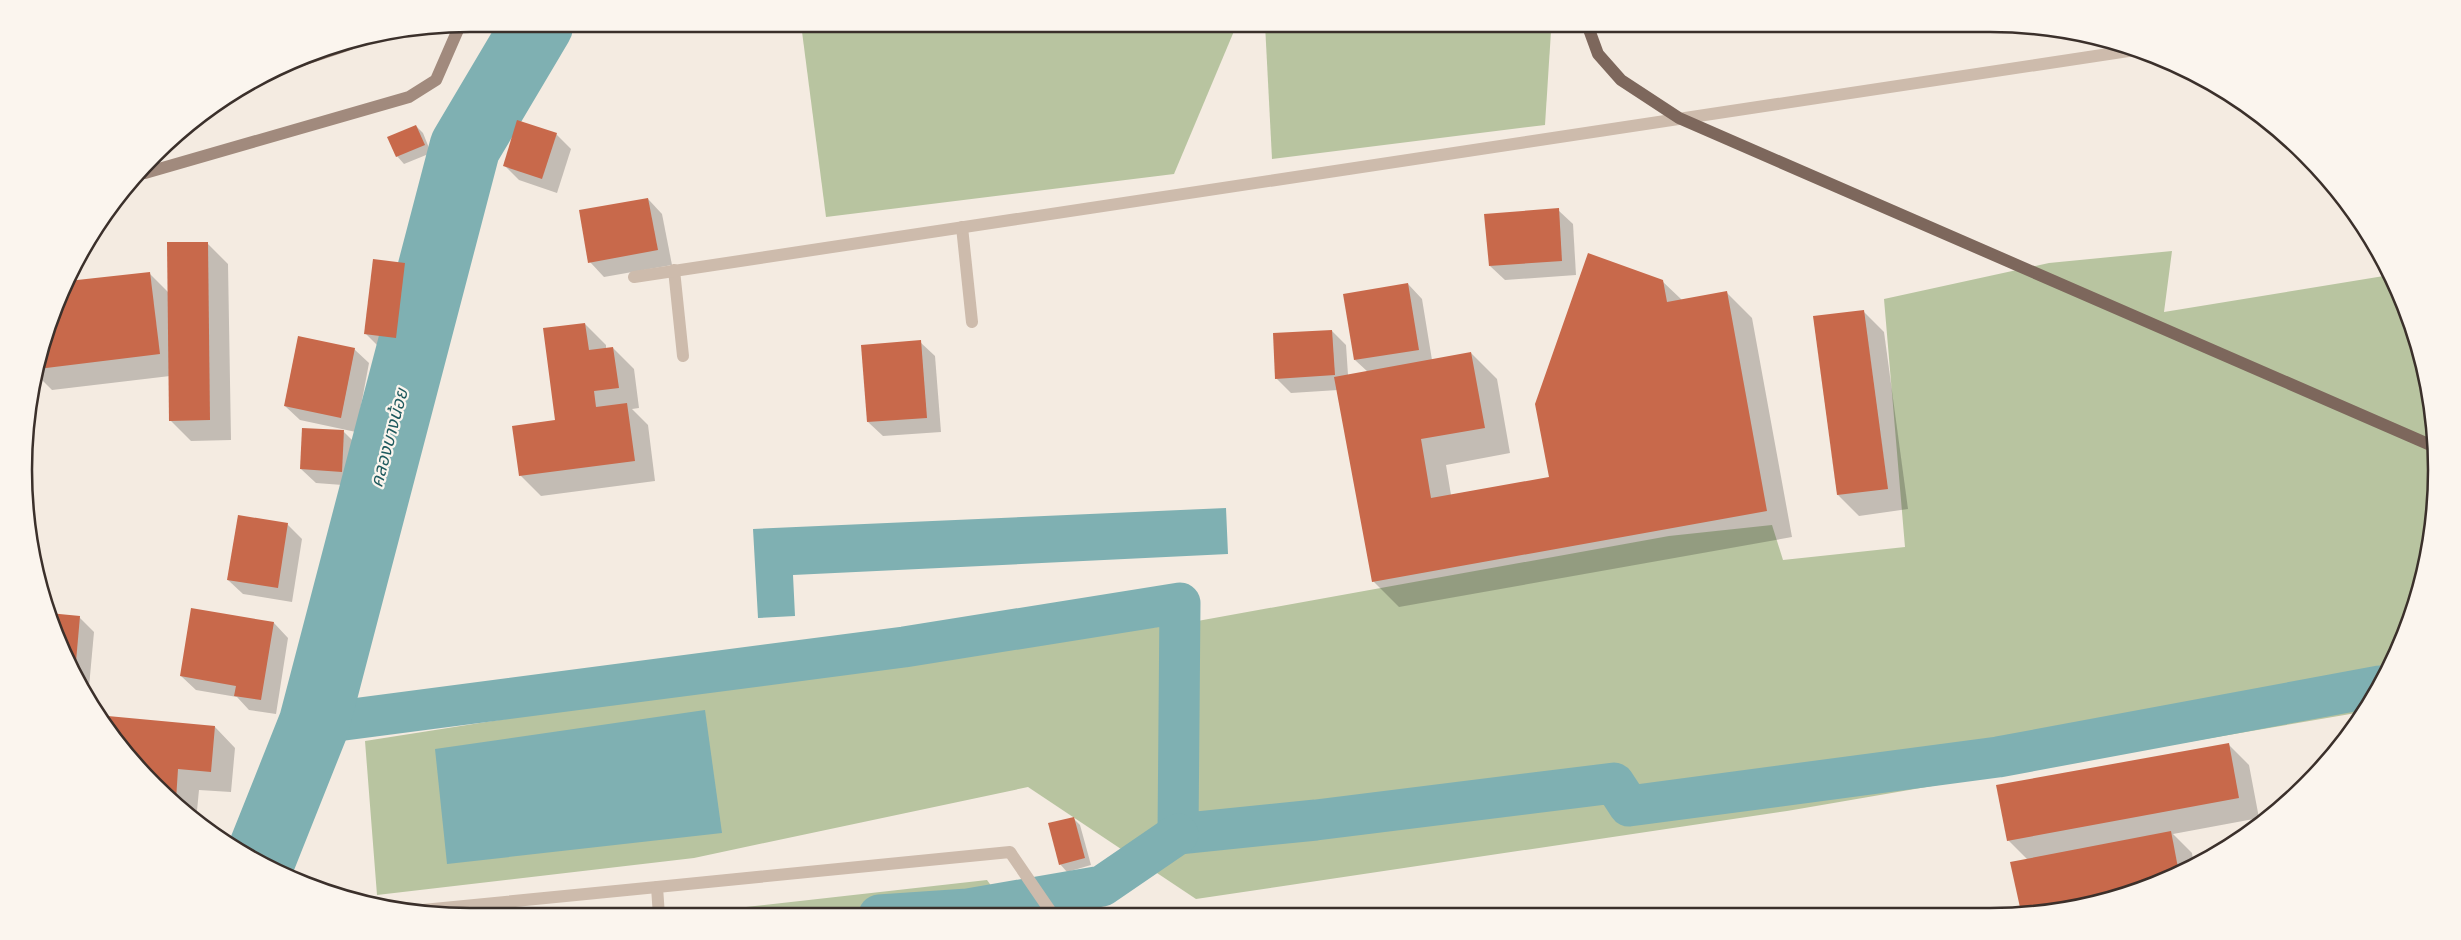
<svg xmlns="http://www.w3.org/2000/svg" width="2461" height="940" font-family="'Open Sans','Noto Sans Thai',sans-serif">
  <style>
    .green { fill: #b8c4a0 }
    .water { fill: #7fb0b2 }
    .shadow { fill: #0003 }
    .lines { fill: none; stroke-linecap: round; stroke-linejoin: round }
    .canal { stroke: #7fb0b2; stroke-width: 41 }
    .river { stroke: #7fb0b2; stroke-width: 71 }
    .building { fill: #c8694b }
    .service { stroke: #cdbbac; stroke-width: 12 }
    .minor { stroke: #cdbbac; stroke-width: 12 }
    .secondary { stroke: #a18a7d; stroke-width: 12 }
    .primary { stroke: #7d675c; stroke-width: 12 }
    .labels { text-anchor: middle; stroke-width: 4.5; stroke-linejoin: round; paint-order: stroke }
    .water-label { font-size: 18px; font-style: italic; fill: #1f5a5e; stroke: #fbf5ee }
    .rim { fill: none; stroke: #3b302b; stroke-width: 2.5 }
  </style>
  <rect width="100%" height="100%" fill="#f4ebe1"/>
  <g class="green">
    <polygon points="801,24 1237,24 1174,174 826,217"/>
    <polygon points="1265,24 1544,24 1551,31 1545,125 1272,159"/>
    <polygon points="2172,251 2164,312 2390,275 2414,327 2433,412 2436,499 2422,586 2377,693 2362,712 1787,811 1196,899 1028,787 694,858 377,895 365,741 857,664 1181,624 1669,536 1772,525 1783,560 1905,547 1884,299 2049,263"/>
    <polygon points="987,880 1012,915 683,916 683,914"/>
  </g>
  <g class="water">
    <polygon points="1226,508 1228,554 793,575 795,616 758,618 753,529"/>
    <polygon points="705,710 722,833 447,864 435,749"/>
  </g>
  <g class="shadow">
    <polygon points="416,126 423,133 431,153 404,164 397,156"/>
    <polygon points="556,134 571,149 557,193 519,180 504,165"/>
    <polygon points="648,199 662,214 672,265 604,277 590,262"/>
    <polygon points="1558,210 1573,224 1576,275 1505,280 1490,266"/>
    <polygon points="207,243 228,264 231,440 191,441 170,420 170,376 52,390 36,374 48,326 67,282 149,273 169,293"/>
    <polygon points="404,265 419,279 410,352 380,348 365,333"/>
    <polygon points="1662,281 1682,300 1726,292 1752,318 1792,537 1399,607 1373,581 1338,390 1291,393 1276,378 1332,331 1346,345 1348,375 1368,372 1355,360 1408,284 1422,299 1432,360 1471,353 1497,379 1510,453 1446,465 1451,495 1550,478"/>
    <polygon points="1863,311 1884,332 1908,509 1859,516 1838,495"/>
    <polygon points="585,324 606,345 606,349 613,348 634,369 639,408 632,409 648,425 655,481 541,496 520,475 556,421"/>
    <polygon points="920,342 935,356 941,432 883,436 868,422"/>
    <polygon points="354,349 369,363 356,432 300,420 285,406"/>
    <polygon points="344,432 358,446 356,486 316,483 301,469"/>
    <polygon points="287,524 302,539 292,602 243,594 228,580"/>
    <polygon points="192,610 274,623 288,638 276,714 249,710 237,697 196,690 181,676"/>
    <polygon points="50,614 79,617 94,632 88,698 58,641"/>
    <polygon points="98,716 215,727 235,748 231,792 199,790 196,821"/>
    <polygon points="2228,744 2249,765 2259,818 2173,834 2192,853 2194,866 2188,870 2050,912 2022,912 2012,863 2028,860 2008,840"/>
    <polygon points="1073,818 1080,825 1091,865 1067,872 1060,864"/>
  </g>
  <g class="lines">
    <g class="canal">
      <polyline points="314,724 904,647 1180,603 1178,834 1316,820 1614,783 1629,806 1998,757 2380,686"/>
      <polyline points="879,915 968,909 1102,886 1178,834"/>
    </g>
    <polyline class="river" points="259,862 314,724 465,147 538,24"/>
  </g>
  <g class="building">
    <polygon points="517,120 557,133 542,179 503,166"/>
    <polygon points="416,125 425,145 396,157 387,137"/>
    <polygon points="648,198 658,250 588,263 579,210"/>
    <polygon points="1559,208 1562,261 1489,266 1484,214"/>
    <polygon points="167,242 208,242 210,420 169,421"/>
    <polygon points="1588,253 1663,280 1667,302 1727,291 1767,511 1372,582 1334,377 1471,352 1485,428 1421,439 1431,498 1549,477 1535,404"/>
    <polygon points="373,259 405,263 396,338 364,334"/>
    <polygon points="150,272 160,354 38,369 48,326 68,281"/>
    <polygon points="1408,283 1419,350 1354,360 1343,294"/>
    <polygon points="1864,310 1888,489 1837,495 1813,316"/>
    <polygon points="585,323 589,350 613,347 619,388 594,391 596,407 627,403 635,461 519,476 512,426 555,420 543,328"/>
    <polygon points="1332,330 1335,375 1275,379 1273,333"/>
    <polygon points="298,336 355,348 341,418 284,406"/>
    <polygon points="921,340 927,418 867,422 861,345"/>
    <polygon points="302,428 344,430 342,472 300,469"/>
    <polygon points="238,515 288,523 278,588 227,580"/>
    <polygon points="191,608 274,622 261,700 234,696 236,686 180,676"/>
    <polygon points="49,613 80,616 75,673 58,641"/>
    <polygon points="97,715 215,726 211,772 178,769 176,800"/>
    <polygon points="2229,743 2239,798 2007,841 1996,785"/>
    <polygon points="1074,817 1085,858 1059,865 1048,823"/>
    <polygon points="2171,831 2179,873 2050,912 2021,912 2010,862"/>
  </g>
  <g class="lines">
    <g class="service">
      <polyline points="962,227 972,322"/>
      <polyline points="423,910 657,887"/>
      <polyline points="659,916 657,887 1010,852 1053,915"/>
    </g>
    <g class="minor">
      <polyline points="674,270 683,356"/>
      <polyline points="634,277 2135,50"/>
    </g>
    <g class="secondary">
      <polyline points="290,64 350,44"/>
      <polyline points="145,173 409,97 436,80 460,25"/>
    </g>
    <polyline class="primary" points="1587,24 1598,54 1621,80 1679,118 2435,447"/>
  </g>
  <g class="labels">
    <g class="water-label">
      <text transform="translate(389 438) rotate(-75)" y="6">คลองบางน้อย</text>
    </g>
  </g>
  <path d="M0 0H2461V940H0ZM470 32H1990A438 438 0 0 1 2428 470V470A438 438 0 0 1 1990 908H470A438 438 0 0 1 32 470V470A438 438 0 0 1 470 32Z" fill="#fbf5ee" fill-rule="evenodd"/>
  <path class="rim" d="M470 32H1990A438 438 0 0 1 2428 470V470A438 438 0 0 1 1990 908H470A438 438 0 0 1 32 470V470A438 438 0 0 1 470 32Z"/>
</svg>
